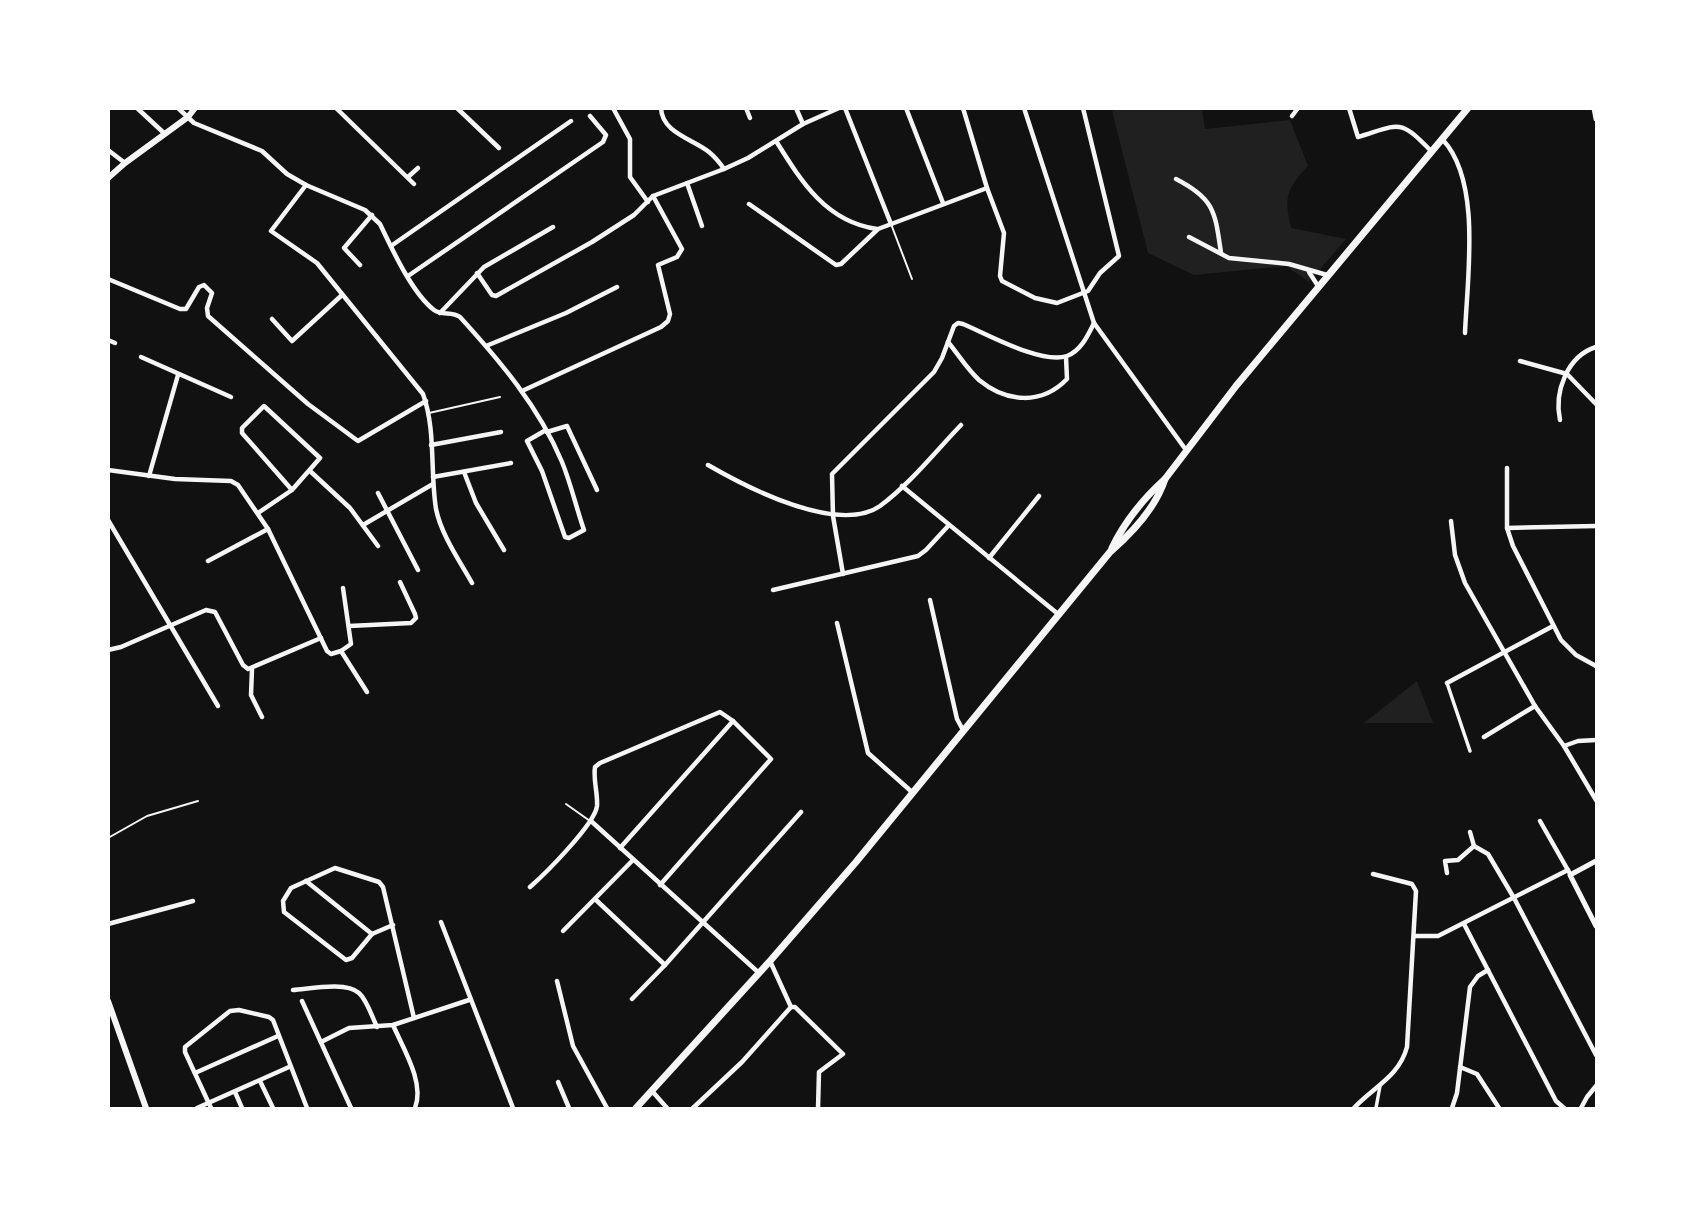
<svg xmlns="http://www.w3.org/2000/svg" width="1705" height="1217" font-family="Jost,sans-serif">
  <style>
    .green { fill: #202020 }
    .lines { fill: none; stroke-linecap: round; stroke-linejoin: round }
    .service { stroke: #f5f5f5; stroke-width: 2 }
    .pedestrian { stroke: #f5f5f5; stroke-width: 3.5 }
    .minor { stroke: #f5f5f5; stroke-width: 4.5 }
    .tertiary { stroke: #f5f5f5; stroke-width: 5 }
    .secondary { stroke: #f5f5f5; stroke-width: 6 }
    .primary { stroke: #f5f5f5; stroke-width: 7 }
  </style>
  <rect width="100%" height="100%" fill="#111"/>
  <g class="green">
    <path d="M1121,108l81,1 3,20 85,-9 18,46c-22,23 -24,31 -17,62l55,11 -37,43 -23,-16 -92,9 -46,-22 -36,-142z"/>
    <polygon points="1417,681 1433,723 1364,723"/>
  </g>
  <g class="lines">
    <g class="service">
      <polyline points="891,224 912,279"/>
      <polyline points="429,413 500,397"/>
      <polyline points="566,804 590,821"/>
      <polyline points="108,838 147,816 198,801"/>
    </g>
    <g class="pedestrian">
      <polyline points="1447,683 1470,751"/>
      <polyline points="1376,1108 1380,1086"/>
    </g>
    <g class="minor">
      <polyline points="137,108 165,134"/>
      <path d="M178,108l16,15 68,28 25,23 19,11 59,25 15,14c12,25 32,69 54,86 8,6 18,1 26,7 40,44 79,90 102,145 9,22 14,45 22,68l-15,8 -4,-1 -23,-66 -15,-30 19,-11"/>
      <polyline points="336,108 414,184"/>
      <polyline points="457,108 499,148"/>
      <polyline points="613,108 630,139 630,177 648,202"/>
      <path d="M661,108c1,25 32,31 48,44 6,5 11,11 15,17"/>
      <polyline points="746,108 750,118"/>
      <polyline points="796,108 803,124"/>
      <polyline points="845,108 891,224"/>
      <polyline points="906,108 943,203"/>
      <polyline points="963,108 987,188 1004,233 1000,276 1002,281 1035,298 1057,303 1088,291 1100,273 1119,256 1083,108"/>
      <polyline points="1024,108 1094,323 1186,450"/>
      <path d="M1349,108l9,29c43,-13 41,-19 74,15"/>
      <polyline points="1292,116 1298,108"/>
      <path d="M1443,140c39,42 24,139 22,193"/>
      <path d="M776,141c25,40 50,81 101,88"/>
      <polyline points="108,150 125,163"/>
      <polyline points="408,177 418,168"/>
      <path d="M1176,179c39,20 39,33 45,74"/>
      <polyline points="687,183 702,226"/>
      <path d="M306,185l-35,46 46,32 106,131c13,36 7,77 13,115 5,25 23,51 36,74"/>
      <polyline points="749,204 836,265 841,264 878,229 987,188"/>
      <polyline points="1189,237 1229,258 1289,264 1327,275"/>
      <polyline points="391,246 571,121"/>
      <polyline points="360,265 344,248 372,215"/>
      <polyline points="1309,272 1318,286"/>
      <polyline points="477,273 492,295 496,296 592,242 634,215 653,196 724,169 748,158 803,124 839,108"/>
      <polyline points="408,276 603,142 606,135 590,116"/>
      <polyline points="108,279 180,309 186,309 199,287 204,285 212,293 207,308 208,316 308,404 358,441 426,401"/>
      <polyline points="440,313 484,267 553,227"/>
      <polyline points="272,319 292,341 342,295"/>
      <polyline points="108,340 115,343"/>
      <path d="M948,342c10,12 19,27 31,38 28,23 63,25 88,-1l-1,-22"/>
      <polyline points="486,346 566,313 617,287"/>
      <polyline points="141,357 231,397"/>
      <polyline points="1520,361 1567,374 1596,404"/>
      <polyline points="522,391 661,327 668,321 670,314 658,265 677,257 682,249 653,196"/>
      <path d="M1560,420c-6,-28 7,-64 36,-73"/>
      <polyline points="547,432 567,426 597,490"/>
      <polyline points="431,445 501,432"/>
      <path d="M708,465c38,22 130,70 172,41 30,-22 55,-54 81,-81"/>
      <polyline points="1507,468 1507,528 1513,546 1561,640 1576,655 1596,666"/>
      <polyline points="108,470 175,479 231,481 238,485 268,529 327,651 331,654 341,651 351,644 343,588"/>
      <polyline points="310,471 350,508 378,546"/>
      <polyline points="464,472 476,503 504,550"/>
      <polyline points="149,476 178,375"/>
      <polyline points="433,477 511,463"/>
      <polyline points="902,486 1058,614"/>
      <polyline points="378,493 418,570"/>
      <polyline points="258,513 292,490 320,458 264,406 242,428 242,433 292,490"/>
      <polyline points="108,520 218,706"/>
      <polyline points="1451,521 1455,555 1465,583 1535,706 1564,746 1596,800"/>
      <polyline points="363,525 433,484"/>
      <polyline points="1507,528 1596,526"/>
      <polyline points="989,558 1039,496"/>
      <polyline points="208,561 268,529"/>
      <path d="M843,574l-10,-58 -1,-42 102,-102 8,-14 12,-32 4,-3 5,1c24,10 79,41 104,32 14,-5 21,-21 27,-33"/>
      <polyline points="773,590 918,556 926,550 949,525"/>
      <polyline points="930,600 957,719 963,730"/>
      <polyline points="837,623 868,753 912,792"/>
      <polyline points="349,626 411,623 416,618 415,614 400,582"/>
      <polyline points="108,650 121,647 206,610 215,612 243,665 248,669 321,638"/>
      <polyline points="341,651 367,692"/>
      <polyline points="252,669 251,695 262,717"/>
      <polyline points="1447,683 1553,626"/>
      <polyline points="1484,737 1535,706"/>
      <polyline points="1564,746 1578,741 1596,740"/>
      <polyline points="591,821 759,973"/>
      <polyline points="1540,821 1569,872"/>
      <polyline points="1474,846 1488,854 1514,898 1596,1055"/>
      <polyline points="620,848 733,721"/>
      <polyline points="1447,873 1445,861 1458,860 1474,846 1470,832"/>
      <polyline points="306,881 372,934"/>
      <path d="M530,887c15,-13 65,-63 67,-81 1,-12 -4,-26 -2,-39l5,-4 120,-51 13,9 38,38 -111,126"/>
      <polyline points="595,899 665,965"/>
      <polyline points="441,922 513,1108"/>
      <polyline points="108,924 193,901"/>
      <polyline points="1464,924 1556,1101 1564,1108"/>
      <polyline points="393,925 372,934 352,958 346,960 284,912 283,901 291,888 335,868 379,882 383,887 414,1018"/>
      <polyline points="563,931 633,860"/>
      <polyline points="1414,936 1438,936 1568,870"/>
      <polyline points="770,961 791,1007 795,1007 843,1054 819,1072 818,1108"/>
      <polyline points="557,981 573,1046 607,1108"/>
      <path d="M293,990c16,-1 53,-9 66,3 8,7 13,24 18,34"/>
      <polyline points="632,999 665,965 801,812"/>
      <polyline points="302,1001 351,1108"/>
      <path d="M393,1025c10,23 32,58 22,83"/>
      <polyline points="321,1042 349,1028 393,1025 469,1000"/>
      <polyline points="1460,1067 1477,1074 1499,1108"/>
      <polyline points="195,1073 278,1036"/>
      <polyline points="260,1081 273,1108"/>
      <polyline points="558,1082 569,1108"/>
      <polyline points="652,1091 667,1108"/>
      <polyline points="235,1092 242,1108"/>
      <polyline points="197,1108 289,1067"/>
      <polyline points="211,1108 185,1052 185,1047 230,1011 239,1010 269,1017 273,1020 307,1108"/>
      <polyline points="693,1108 742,1062 791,1007"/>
      <path d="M1354,1108c19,-21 45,-31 53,-61l9,-156 -4,-7 -39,-10"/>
      <polyline points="1452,1108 1457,1093 1470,987 1478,976 1488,970"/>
      <polyline points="1581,1108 1587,1097 1596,1086"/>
    </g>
    <g class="tertiary">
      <polyline points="1594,108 1596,119"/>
      <polyline points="1596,861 1570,875 1596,926"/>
    </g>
    <g class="secondary">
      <polyline points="108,178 125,163 188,117 195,108"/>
      <polyline points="108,1001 146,1108"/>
    </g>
    <g class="primary">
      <path d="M1112,548c12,-25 32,-50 53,-69l71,-93 232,-278"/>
      <path d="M636,1108l134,-147 86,-99 254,-310c22,-19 46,-45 55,-73"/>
    </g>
  </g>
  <rect width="1705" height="1217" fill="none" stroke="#ffffff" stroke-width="220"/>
</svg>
